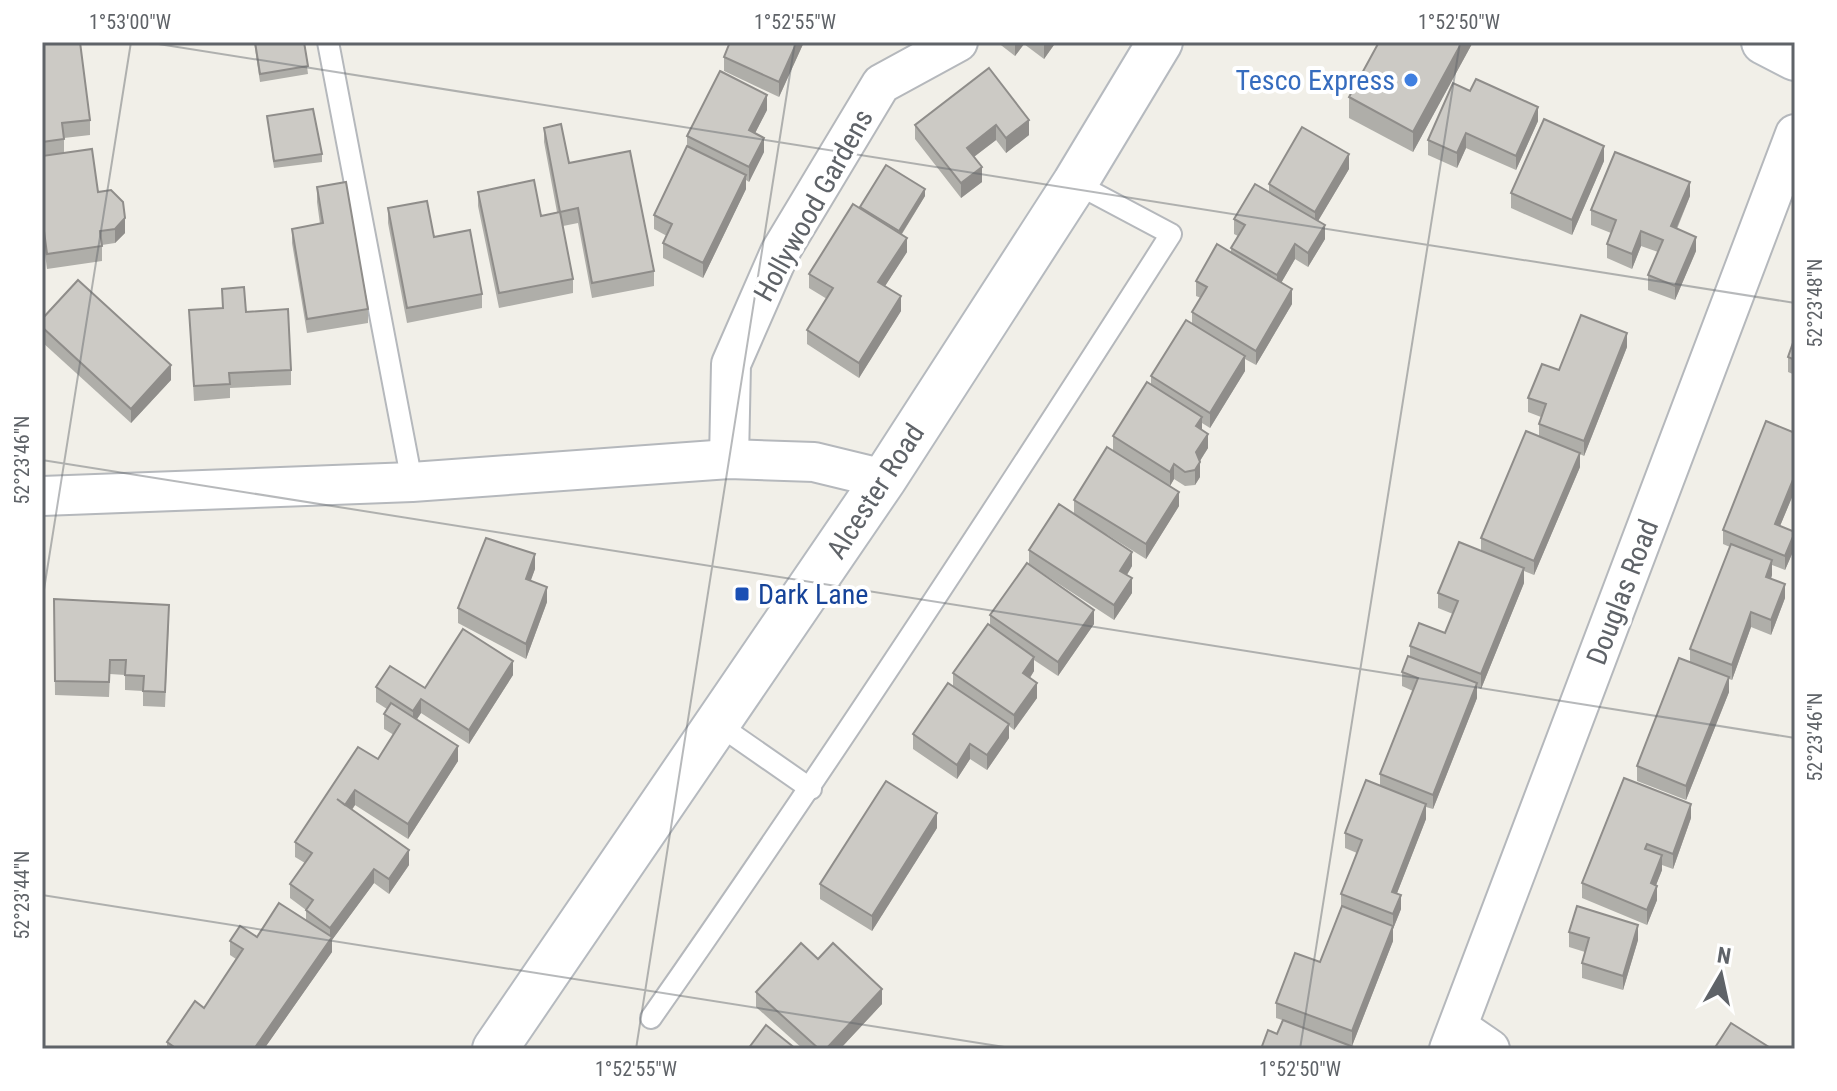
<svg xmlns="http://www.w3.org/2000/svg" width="1837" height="1091" font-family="'Roboto Condensed',sans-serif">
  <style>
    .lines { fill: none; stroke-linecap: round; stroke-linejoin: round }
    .lane-casing { stroke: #b5b8bc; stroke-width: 24 }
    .street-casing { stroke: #b5b8bc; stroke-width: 42 }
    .secondary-casing { stroke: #b6babf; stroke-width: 48 }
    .lane { stroke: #fff; stroke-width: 20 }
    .street { stroke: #fff; stroke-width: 38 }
    .secondary { stroke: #fff; stroke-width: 44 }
    .wall { fill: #afaea9 }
    .shaded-wall { fill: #8f8d8a }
    .building { fill: #cccac5; stroke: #8f8d8a; stroke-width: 2 }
    .ticks { fill: none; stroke: #5f6368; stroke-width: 2; stroke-opacity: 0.45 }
    .shop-dot { fill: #3f7fe0; stroke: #fff; stroke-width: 3 }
    .transit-dot { fill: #1a4fb4; stroke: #fff; stroke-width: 3 }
    .labels { text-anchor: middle; stroke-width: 8; stroke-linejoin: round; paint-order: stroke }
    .shop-label { font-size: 28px; fill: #366cbe; stroke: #fff; text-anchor: end }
    .street-label { font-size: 28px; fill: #5f6368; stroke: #fff }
    .transit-label { font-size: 28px; fill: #164399; stroke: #fff; text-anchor: start }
    .neatline { fill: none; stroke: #5f6368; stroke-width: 3 }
    .ticks-label { font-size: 20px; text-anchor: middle; fill: #5f6368 }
  </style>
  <rect width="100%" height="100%" fill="#f1efe8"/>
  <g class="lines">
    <defs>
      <g id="lane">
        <polyline points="328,42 412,482"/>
        <polyline points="719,725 811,789"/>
        <path d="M651,1018c180,-257 351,-519 520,-784l-96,-51"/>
      </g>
      <g id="street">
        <polyline points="729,459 731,364 780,252 881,84 958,42"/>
        <polyline points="42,496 412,482 729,459 814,462 884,479"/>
        <polyline points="1458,1027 1490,1049"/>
        <polyline points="1449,1049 1795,134"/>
      </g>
      <g id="secondary">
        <polyline points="1764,42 1795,58"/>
        <polyline points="495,1049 884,479 1075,183 1160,42"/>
      </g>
    </defs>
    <use href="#lane" class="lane-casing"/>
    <use href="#street" class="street-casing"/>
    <use href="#secondary" class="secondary-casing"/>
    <use href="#lane" class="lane"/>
    <use href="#street" class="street"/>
    <use href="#secondary" class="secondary"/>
  </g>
  <g class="wall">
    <polygon points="254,42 304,42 308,74 260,82"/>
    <polygon points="730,42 804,42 779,97 724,71 724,57"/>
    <polygon points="997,42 1056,42 1044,59 1024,44 1015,56"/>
    <polygon points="1473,42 1413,152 1349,118 1349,97"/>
    <polygon points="42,43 90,120 90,135 64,138 64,153 98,192 125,233 115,243 102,245 102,261 47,269 42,230"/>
    <polygon points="989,68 1029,135 1006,153 996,140 974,157 982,182 961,198 915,139 915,125"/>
    <polygon points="1453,83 1538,121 1516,170 1466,148 1457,168 1428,155 1428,140"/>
    <polygon points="767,110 755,133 764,152 749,182 746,180 746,189 703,278 663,258 663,243 667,236 654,229 654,215 687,147 687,136"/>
    <polygon points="267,116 322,154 322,162 274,168"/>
    <polygon points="544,128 569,163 654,271 654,286 592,298 578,223 563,226 573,279 573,293 499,308 478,206 478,192 541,216 557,212 544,142"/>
    <polygon points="1604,161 1572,235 1511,208 1511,193"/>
    <polygon points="1349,169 1318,221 1325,239 1308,267 1295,259 1281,283 1292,304 1256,365 1245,359 1245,371 1210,428 1202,423 1202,430 1208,448 1200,461 1200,477 1195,485 1185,486 1174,479 1170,486 1179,506 1146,559 1106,534 1132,566 1127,575 1132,593 1114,620 1030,565 1094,624 1058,676 1034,660 1034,671 1030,678 1037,698 1014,730 1009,726 1009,738 987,770 970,759 957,779 913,749 913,734 953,686 953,673 990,626 990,615 1029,565 1029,550 1074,514 1074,500 1113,451 1113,436 1151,384 1151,376 1192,324 1192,312 1201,298 1196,296 1196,281 1231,253 1231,248 1238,236 1234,234 1234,219 1269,192 1269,184"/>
    <polygon points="317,187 368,309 368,323 307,333 292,243 292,229 320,224 317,202"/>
    <polygon points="925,196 902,234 907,252 885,286 901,311 859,378 807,344 807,330 827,299 809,288 809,274 860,207"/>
    <polygon points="1690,196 1677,229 1696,251 1675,300 1648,290 1648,275 1658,252 1641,246 1632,269 1607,258 1607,244 1611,233 1591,225 1591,210"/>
    <polygon points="388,208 434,237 482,294 482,308 407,323 388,223"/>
    <polygon points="222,289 246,312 291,370 291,385 230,388 230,398 194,401 189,310 222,308"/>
    <polygon points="42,319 171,380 131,423 42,342"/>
    <polygon points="1795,337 1795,375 1788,372 1788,357"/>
    <polygon points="1627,347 1584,456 1580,454 1580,467 1534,575 1524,571 1524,583 1481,689 1477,687 1477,698 1433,809 1426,807 1426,819 1397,893 1401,909 1393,929 1393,941 1352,1046 1277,1034 1282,1020 1276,1018 1276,1003 1320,962 1341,908 1341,894 1357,853 1345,848 1345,833 1380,786 1380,774 1413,691 1402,686 1402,672 1410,657 1410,646 1445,633 1453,614 1438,608 1438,593 1481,551 1481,538 1539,436 1539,424 1541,417 1528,412 1528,398 1559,370"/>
    <polygon points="1795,433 1795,490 1780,526 1795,547 1785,570 1772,565 1772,575 1771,579 1785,598 1771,635 1751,627 1732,680 1729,679 1729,692 1686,800 1637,781 1637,766 1690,662 1690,649 1730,547 1723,544 1723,530"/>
    <polygon points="535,569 530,581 547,602 526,659 458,623 458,608"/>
    <polygon points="54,599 169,619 165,707 143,706 143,691 125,690 125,675 110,674 109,697 55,695"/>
    <polygon points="513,675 469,744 421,713 417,719 458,761 408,839 355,805 352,810 409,865 389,894 374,883 332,940 332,952 264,1049 167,1049 167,1042 204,1008 236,959 230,955 230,941 257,937 306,920 306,910 290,898 290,884 305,863 295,857 295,842 378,759 394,735 384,729 384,714 387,709 376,702 376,687 425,688"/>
    <polygon points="1691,818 1673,869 1662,865 1662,870 1656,885 1657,900 1647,925 1582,898 1582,883"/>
    <polygon points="937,828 872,931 820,899 820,884"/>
    <polygon points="1569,932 1638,940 1623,990 1582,978 1582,963 1585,952 1569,947"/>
    <polygon points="756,992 882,1004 840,1049 803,1049 756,1007"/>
  </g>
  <g class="shaded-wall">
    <polygon points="797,42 804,42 779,97 779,82"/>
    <polygon points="1015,42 1024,42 1024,44 1015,56"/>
    <polygon points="1045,42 1056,42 1044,59 1044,44"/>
    <polygon points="1462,42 1473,42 1413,152 1413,132"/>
    <polygon points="767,95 767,110 749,145 749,130"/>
    <polygon points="1538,107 1538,121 1516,170 1516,156"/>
    <polygon points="1029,120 1029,135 1006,153 1006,138"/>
    <polygon points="996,125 996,140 967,162 967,148"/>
    <polygon points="1466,133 1466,148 1457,168 1457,153"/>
    <polygon points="764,138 764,152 749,182 749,167"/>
    <polygon points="1604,146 1604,161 1572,235 1572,220"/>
    <polygon points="1349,154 1349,169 1315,226 1315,212"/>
    <polygon points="982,167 982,182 961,198 961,183"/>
    <polygon points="746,175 746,189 703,278 703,263"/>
    <polygon points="1690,182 1690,196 1671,241 1671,226"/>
    <polygon points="925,189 925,196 899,238 899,231"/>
    <polygon points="125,218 125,233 115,243 115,229"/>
    <polygon points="1325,225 1325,239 1308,267 1308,253"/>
    <polygon points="1641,231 1641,246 1632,269 1632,254"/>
    <polygon points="1696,237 1696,251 1675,300 1675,286"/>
    <polygon points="907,238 907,252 878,297 878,282"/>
    <polygon points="1295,244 1295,259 1277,290 1277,275"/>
    <polygon points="1292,289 1292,304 1256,365 1256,351"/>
    <polygon points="901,296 901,311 859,378 859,363"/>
    <polygon points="1627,333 1627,347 1584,456 1584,441"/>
    <polygon points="1245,356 1245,371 1210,428 1210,413"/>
    <polygon points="171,365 171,380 131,423 131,409"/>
    <polygon points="1202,417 1202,432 1196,426"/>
    <polygon points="1208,434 1208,448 1196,467 1196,452"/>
    <polygon points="1580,453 1580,467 1534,575 1534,561"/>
    <polygon points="1200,462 1200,477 1195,485 1195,470"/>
    <polygon points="1174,464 1174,479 1170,486 1170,472"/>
    <polygon points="1795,475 1795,490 1775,538 1775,524"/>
    <polygon points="1179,492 1179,506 1146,559 1146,544"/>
    <polygon points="1795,532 1795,547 1785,570 1785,556"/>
    <polygon points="1132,552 1132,566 1120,586 1120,571"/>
    <polygon points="535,554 535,569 526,594 526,579"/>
    <polygon points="1772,560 1772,575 1766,592 1766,577"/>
    <polygon points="1524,568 1524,583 1481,689 1481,674"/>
    <polygon points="1132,578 1132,593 1114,620 1114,605"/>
    <polygon points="1785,584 1785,598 1771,635 1771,620"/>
    <polygon points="547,587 547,602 526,659 526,644"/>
    <polygon points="1094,610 1094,624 1058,676 1058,662"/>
    <polygon points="1751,612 1751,627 1732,680 1732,665"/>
    <polygon points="1034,657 1034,671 1023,688 1023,673"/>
    <polygon points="513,661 513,675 469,744 469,730"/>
    <polygon points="1729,677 1729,692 1686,800 1686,786"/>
    <polygon points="1037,683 1037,698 1014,730 1014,715"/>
    <polygon points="1477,683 1477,698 1433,809 1433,795"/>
    <polygon points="421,699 421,713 413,725 413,711"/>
    <polygon points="1009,724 1009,738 987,770 987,755"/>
    <polygon points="970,744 970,759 957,779 957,765"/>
    <polygon points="458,746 458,761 408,839 408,824"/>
    <polygon points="355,790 355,805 345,819 345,805"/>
    <polygon points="1426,804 1426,819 1392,906 1392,892"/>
    <polygon points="1691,804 1691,818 1673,869 1673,854"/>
    <polygon points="937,813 937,828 872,931 872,916"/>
    <polygon points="409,850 409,865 389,894 389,879"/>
    <polygon points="1662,855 1662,870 1651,898 1651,883"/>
    <polygon points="374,869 374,883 332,940 332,952 264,1049 254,1049 330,939 330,928"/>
    <polygon points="1657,886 1657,900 1647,925 1647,910"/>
    <polygon points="1401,895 1401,909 1393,929 1393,914"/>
    <polygon points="1638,925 1638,940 1623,990 1623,976"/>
    <polygon points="1393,926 1393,941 1352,1046 1352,1031"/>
    <polygon points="882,989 882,1004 840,1049 826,1049"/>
  </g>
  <g class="building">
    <polygon points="47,42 80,42 90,120 62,123 64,139 42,142 42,43"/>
    <polygon points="255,42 304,42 308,66 260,74"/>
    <polygon points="730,42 797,42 779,82 724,57"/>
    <polygon points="1379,42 1462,42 1413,132 1349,97"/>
    <polygon points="989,68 1029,120 1006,138 996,125 967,148 982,167 961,183 915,125"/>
    <polygon points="720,71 767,95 749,130 764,138 749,167 687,136"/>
    <polygon points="1476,79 1538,107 1516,156 1466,133 1457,153 1428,140 1453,83 1470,91"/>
    <polygon points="313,109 322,154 274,161 267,116"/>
    <polygon points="1544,119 1604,146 1572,220 1511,193"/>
    <polygon points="561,124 569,163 630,151 654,271 592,283 578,208 560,212 573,279 499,293 478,192 534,180 541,216 560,212 544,128"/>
    <polygon points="1302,127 1349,154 1315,212 1269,184"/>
    <polygon points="687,146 746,175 703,263 663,243 672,224 654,215"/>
    <polygon points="92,149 98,192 111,190 123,202 125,218 115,229 100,231 102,246 47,254 42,216 42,156"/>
    <polygon points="1615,152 1690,182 1671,226 1696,237 1675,286 1648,275 1663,240 1641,231 1632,254 1607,244 1616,220 1591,210"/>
    <polygon points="886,165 925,189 899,231 860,207"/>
    <polygon points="346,182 368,309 307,319 292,229 323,223 317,187"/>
    <polygon points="1255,184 1325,225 1308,253 1295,244 1277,275 1231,248 1245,225 1234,219"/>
    <polygon points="427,201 434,237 470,230 482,294 407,308 388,208"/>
    <polygon points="853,204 907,238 878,282 901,296 859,363 807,330 833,288 809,274"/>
    <polygon points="1217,244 1292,289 1256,351 1192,312 1207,287 1196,281"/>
    <polygon points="78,280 171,365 131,409 42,327 42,319"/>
    <polygon points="244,287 246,312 288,309 291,370 229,373 230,384 194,386 189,310 223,308 222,289"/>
    <polygon points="1581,315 1627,333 1584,441 1539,424 1546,404 1528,398 1542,364 1559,370"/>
    <polygon points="1186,320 1245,356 1210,413 1151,376"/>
    <polygon points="1795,337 1795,360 1788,357"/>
    <polygon points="1147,382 1202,417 1196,426 1208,434 1196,452 1200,462 1195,470 1185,472 1174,464 1170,472 1113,436"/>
    <polygon points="1766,421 1795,433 1795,475 1775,524 1795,532 1785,556 1723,530"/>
    <polygon points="1526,431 1580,453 1534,561 1481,538"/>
    <polygon points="1107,447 1179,492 1146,544 1074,500"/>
    <polygon points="1059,504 1132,552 1120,571 1132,578 1114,605 1029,550"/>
    <polygon points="486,538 535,554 526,579 547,587 526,644 458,608"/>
    <polygon points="1459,542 1524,568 1481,674 1410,646 1419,623 1445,633 1458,601 1438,593"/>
    <polygon points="1731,544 1772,560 1766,577 1785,584 1771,620 1751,612 1732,665 1690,649"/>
    <polygon points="1027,563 1094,610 1058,662 990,615"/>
    <polygon points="54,599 169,605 165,692 143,691 144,676 125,675 126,660 110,660 109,682 55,681"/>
    <polygon points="988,624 1034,657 1023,673 1037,683 1014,715 953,673"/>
    <polygon points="463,629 513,661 469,730 421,699 413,711 376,687 390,666 425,688"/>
    <polygon points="1408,656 1477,683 1433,795 1380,774 1418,678 1402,672"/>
    <polygon points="1679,658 1729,677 1686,786 1637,766"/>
    <polygon points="948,683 1009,724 987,755 970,744 957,765 913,734"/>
    <polygon points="391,703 458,746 408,824 355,790 345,805 337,799 409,850 389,879 374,869 330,928 306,910 313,900 290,884 312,853 295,842 358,747 378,759 400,724 384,714"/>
    <polygon points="1624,778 1691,804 1673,854 1647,844 1645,849 1662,855 1651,883 1657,886 1647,910 1582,883"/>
    <polygon points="1366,780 1426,804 1392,892 1401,895 1393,914 1341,894 1362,840 1345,833"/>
    <polygon points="886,781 937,813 872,916 820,884"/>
    <polygon points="279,903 332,937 254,1049 177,1049 167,1042 195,1001 204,1008 243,949 230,941 240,926 257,937"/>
    <polygon points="1342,906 1393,926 1352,1031 1276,1003 1295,953 1320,962"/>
    <polygon points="1577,906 1638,925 1623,976 1582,963 1589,938 1569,932"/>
    <polygon points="801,943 818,959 833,943 882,989 826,1049 819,1049 756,992"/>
    <polygon points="1283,1020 1356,1048 1355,1049 1261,1049 1268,1030 1277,1034"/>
    <polygon points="1731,1023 1772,1049 1714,1049"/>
    <polygon points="766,1025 796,1049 748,1049"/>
  </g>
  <path class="ticks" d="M146,42l1649,261M42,460l1753,278M42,602l89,-560M42,895l975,154M636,1049l159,-1007M1300,1049l160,-1007"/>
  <circle class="shop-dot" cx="1411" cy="80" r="8"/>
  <rect class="transit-dot" x="734" y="586" width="16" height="16" rx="4"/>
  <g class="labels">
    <g class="shop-label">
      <text x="1395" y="90">Tesco Express</text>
    </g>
    <g class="street-label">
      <text transform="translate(813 205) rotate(-61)" y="10">Hollywood Gardens</text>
      <text transform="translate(875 491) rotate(-57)" y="10">Alcester Road</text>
      <text transform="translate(1622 592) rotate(-69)" y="10">Douglas Road</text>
    </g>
    <g class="transit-label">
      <text x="758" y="604">Dark Lane</text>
    </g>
  </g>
  <rect width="1837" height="1091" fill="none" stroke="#ffffff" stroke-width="88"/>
  <g transform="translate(1721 975) rotate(9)" stroke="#ffffff" stroke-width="6" paint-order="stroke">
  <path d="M0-6L14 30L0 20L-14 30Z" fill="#5f6368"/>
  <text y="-12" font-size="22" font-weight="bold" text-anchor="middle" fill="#5f6368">N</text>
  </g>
  <rect x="44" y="44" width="1749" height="1003" class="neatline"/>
  <g class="ticks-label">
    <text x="130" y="29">1°53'00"W</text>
    <text x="795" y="29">1°52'55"W</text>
    <text x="1459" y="29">1°52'50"W</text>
    <text transform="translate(1815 303) rotate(-90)" y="7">52°23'48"N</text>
    <text transform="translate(22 460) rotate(-90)" y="7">52°23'46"N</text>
    <text transform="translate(1815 737) rotate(-90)" y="7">52°23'46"N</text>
    <text transform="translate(22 895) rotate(-90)" y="7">52°23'44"N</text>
    <text x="636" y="1076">1°52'55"W</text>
    <text x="1300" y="1076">1°52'50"W</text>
  </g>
</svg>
